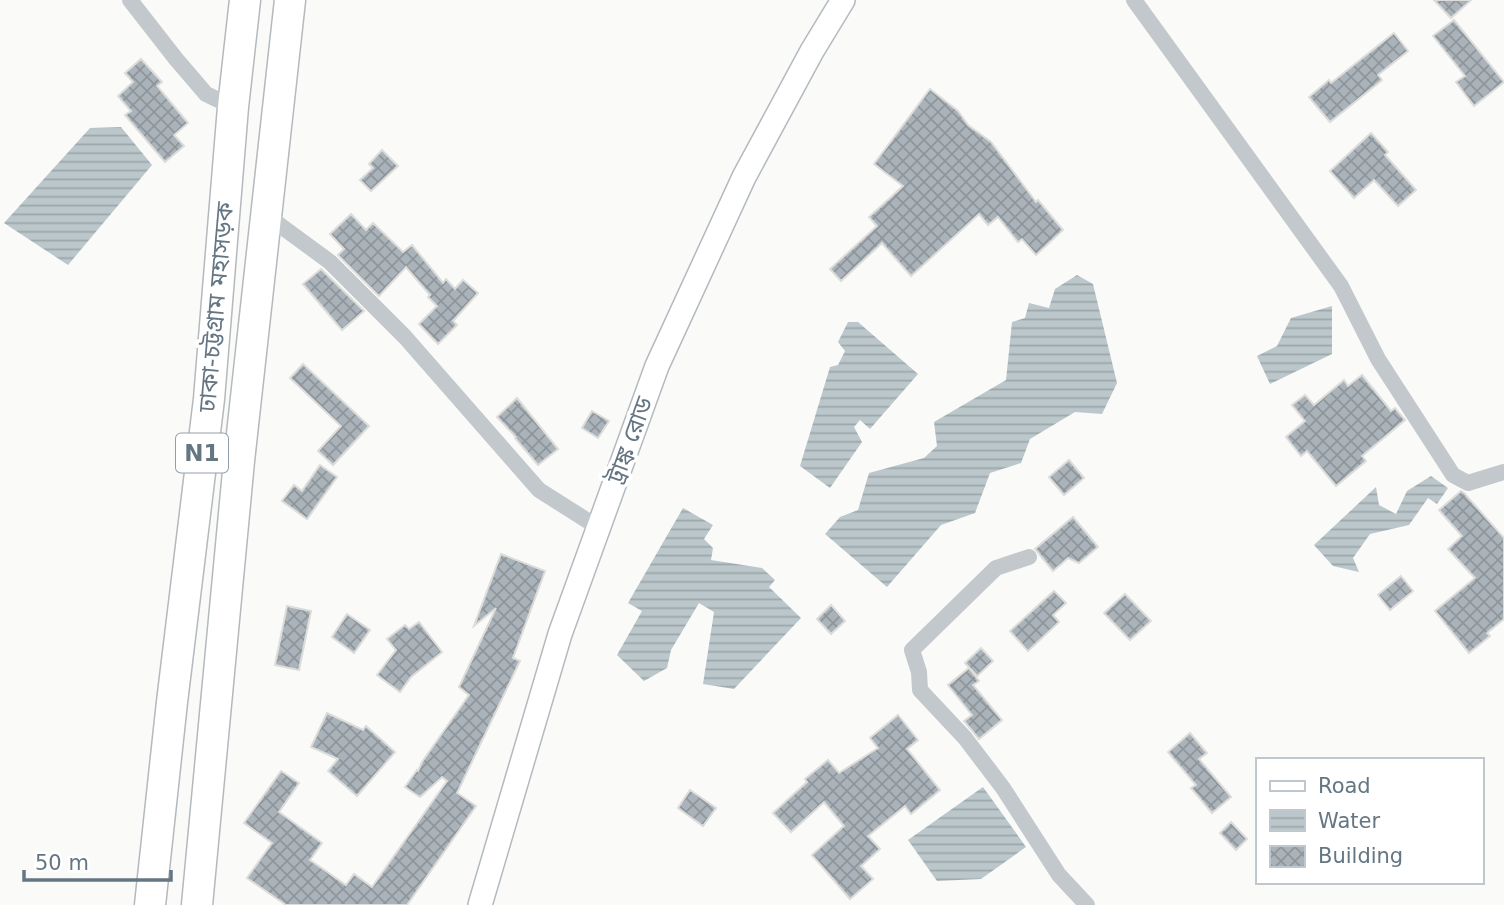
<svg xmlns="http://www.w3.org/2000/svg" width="1504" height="905" font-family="'DejaVu Sans','Noto Sans Bengali',sans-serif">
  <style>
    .water { fill: url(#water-rules) }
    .building { fill: url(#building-cross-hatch); stroke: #dcdcda; stroke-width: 2 }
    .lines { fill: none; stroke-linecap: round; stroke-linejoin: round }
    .secondary-casing { stroke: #b3babf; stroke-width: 26 }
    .highway-casing { stroke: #b4b9bd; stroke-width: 33 }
    .street { stroke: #c3c8cc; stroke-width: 16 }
    .secondary { stroke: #fff; stroke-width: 23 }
    .highway { stroke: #fff; stroke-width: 30 }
    .labels { text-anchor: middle; stroke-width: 7; stroke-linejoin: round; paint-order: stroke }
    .shield { fill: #fff; stroke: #939fa8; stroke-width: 2 }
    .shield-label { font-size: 23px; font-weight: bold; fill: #657683 }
    .street-label { font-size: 24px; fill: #657683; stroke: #fff }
  </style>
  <defs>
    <pattern id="water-rules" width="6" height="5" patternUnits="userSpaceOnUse" patternTransform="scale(1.75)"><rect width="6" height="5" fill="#bbc7cb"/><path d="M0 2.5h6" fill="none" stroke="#9ca6aa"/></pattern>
    <pattern id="building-cross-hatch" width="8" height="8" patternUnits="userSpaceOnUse" patternTransform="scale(1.75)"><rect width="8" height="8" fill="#aab3b9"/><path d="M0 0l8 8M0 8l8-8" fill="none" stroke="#8e969c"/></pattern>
  </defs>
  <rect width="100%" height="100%" fill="#fafaf8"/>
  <g class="water">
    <polygon points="121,127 152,165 68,265 4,223 90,128"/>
    <polygon points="1077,275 1093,284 1117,383 1102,414 1075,412 1030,439 1021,463 990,473 975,513 941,525 887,587 825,534 840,517 858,510 869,473 924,458 937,446 934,422 1006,380 1012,322 1025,318 1029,303 1049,308 1055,289"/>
    <polygon points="1332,306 1332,354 1270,384 1257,356 1277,346 1291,318"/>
    <polygon points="848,322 858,322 918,374 870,429 860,420 854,427 862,442 830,488 800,466 830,367 838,365 845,351 838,342"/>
    <polygon points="1431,476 1448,488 1437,504 1428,498 1409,525 1370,534 1353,558 1359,572 1333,566 1314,545 1376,487 1379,505 1396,514 1407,491"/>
    <polygon points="683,508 713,525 704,539 713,548 711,560 762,568 775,580 769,587 801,618 734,689 703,684 714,612 699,603 671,650 667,668 644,681 617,655 642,611 628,603"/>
    <polygon points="983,787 1026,847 981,879 937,881 908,840"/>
  </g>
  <g class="building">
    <polygon points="1434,0 1471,0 1451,18"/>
    <polygon points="1454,20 1504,82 1474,106 1456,82 1465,76 1433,36"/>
    <polygon points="1394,33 1408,51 1378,75 1382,80 1330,122 1309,97 1329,80 1331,83"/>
    <polygon points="141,59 162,82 157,86 188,123 174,135 184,146 165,162 125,115 131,111 118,96 133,82 125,73"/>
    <polygon points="930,89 958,111 968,125 991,142 1036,202 1038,200 1063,230 1036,255 1022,239 1018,242 998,217 988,225 979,214 911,276 882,243 841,281 830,269 877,226 869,217 903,186 874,164"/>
    <polygon points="1371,133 1388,152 1385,155 1416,190 1398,206 1374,180 1354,198 1330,171"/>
    <polygon points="382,150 398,166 371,191 360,180 373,168 369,164"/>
    <polygon points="351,214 366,230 373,223 403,252 412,245 443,283 446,279 455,289 463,280 478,293 453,321 457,325 438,344 419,324 437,306 428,297 430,295 406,267 379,296 338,255 344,249 330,234"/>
    <polygon points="321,269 364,311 342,330 303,284"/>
    <polygon points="303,364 369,426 333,465 318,451 341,426 290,378"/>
    <polygon points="1362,375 1391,411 1395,408 1405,420 1362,456 1366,461 1336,486 1307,451 1301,456 1286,437 1305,421 1292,405 1305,395 1314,405 1344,380 1348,386"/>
    <polygon points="517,398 558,449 538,465 515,438 516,437 497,417"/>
    <polygon points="592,411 609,421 598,438 582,428"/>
    <polygon points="1069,460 1084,478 1064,495 1049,477"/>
    <polygon points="320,465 337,477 307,519 282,501 294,485 302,491"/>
    <polygon points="1461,491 1464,493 1504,538 1504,619 1487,633 1490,636 1469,653 1435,611 1475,578 1448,549 1462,536 1439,510"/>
    <polygon points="1073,517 1098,547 1079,563 1068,558 1053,571 1035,549"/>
    <polygon points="501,554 545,571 513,658 520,661 457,793 476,806 407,905 286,905 247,878 272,843 244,823 281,771 299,783 279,812 322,843 310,860 346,885 354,874 372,887 447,781 442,777 420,797 405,787 417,770 418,771 422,762 469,695 459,687 496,608 474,626"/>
    <polygon points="1401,576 1413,591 1390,610 1378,595"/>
    <polygon points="1054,591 1066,603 1053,615 1059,622 1028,651 1010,631"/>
    <polygon points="1125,594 1151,621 1130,640 1104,613"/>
    <polygon points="831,605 845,621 831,634 817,619"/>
    <polygon points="287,606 311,611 299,670 275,665"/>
    <polygon points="347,614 370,630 354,653 332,637"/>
    <polygon points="419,622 442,652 411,677 400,692 377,675 396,650 387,639 405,625 409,629"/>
    <polygon points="981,648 993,661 977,676 965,663"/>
    <polygon points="969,668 979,681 973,685 1002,720 979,739 964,721 972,715 948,685"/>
    <polygon points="327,713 363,730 366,726 395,752 357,796 328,771 338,759 311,747"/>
    <polygon points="898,715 918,740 907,749 940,790 911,814 905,806 868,836 880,849 861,866 873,879 850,899 812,855 844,826 824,802 791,832 773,813 807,782 805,779 828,760 839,773 878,748 870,738"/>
    <polygon points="1190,733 1207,753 1199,759 1231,797 1212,813 1191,788 1196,785 1168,752"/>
    <polygon points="690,790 716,808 703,826 678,808"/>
    <polygon points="1231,822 1247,839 1236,850 1220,833"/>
  </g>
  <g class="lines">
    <defs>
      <polyline id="secondary" points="480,905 560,634 657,366 744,177 812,51 843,0"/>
      <g id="highway">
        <polyline points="150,905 172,702 209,399 233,107 245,0"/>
        <polyline points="197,905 239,461 290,0"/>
      </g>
    </defs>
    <use href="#secondary" class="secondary-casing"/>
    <use href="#highway" class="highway-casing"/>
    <g class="street">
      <polyline points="130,0 176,59 206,94 233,107"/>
      <polyline points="1134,0 1341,286 1378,359 1453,475 1468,483 1504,472"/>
      <polyline points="266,215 330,262 405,337 539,490 599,528"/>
      <polyline points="1029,557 996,568 912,650 919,672 920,690 965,738 1003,788 1059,875 1087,905"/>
    </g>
    <use href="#secondary" class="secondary"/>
    <use href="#highway" class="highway"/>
  </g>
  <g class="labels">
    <rect class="shield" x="176" y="433.5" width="52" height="39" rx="5"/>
    <g class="shield-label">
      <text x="202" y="461">N1</text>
    </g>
    <g class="street-label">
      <text transform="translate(216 307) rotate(-85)" y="8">ঢাকা-চট্টগ্রাম মহাসড়ক</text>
      <text transform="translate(630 440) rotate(-70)" y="8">ট্রাঙ্ক রোড</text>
    </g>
  </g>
  <rect x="1256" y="758" width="228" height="126" fill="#ffffff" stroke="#c1c8cd" stroke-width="2"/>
  <rect x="1270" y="781" width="35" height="10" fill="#ffffff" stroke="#c1c8cd" stroke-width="2"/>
  <text x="1318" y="793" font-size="21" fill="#657683">Road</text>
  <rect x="1270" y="810" width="35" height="21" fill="url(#water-rules)" stroke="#c1c8cd" stroke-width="2"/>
  <text x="1318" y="828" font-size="21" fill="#657683">Water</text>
  <rect x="1270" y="846" width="35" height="21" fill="url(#building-cross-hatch)" stroke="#c1c8cd" stroke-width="2"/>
  <text x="1318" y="863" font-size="21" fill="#657683">Building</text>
  <path d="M24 870v10h147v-10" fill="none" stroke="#657683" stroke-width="3.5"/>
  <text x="35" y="870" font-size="21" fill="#657683" stroke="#ffffff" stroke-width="5" paint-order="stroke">50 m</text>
</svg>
